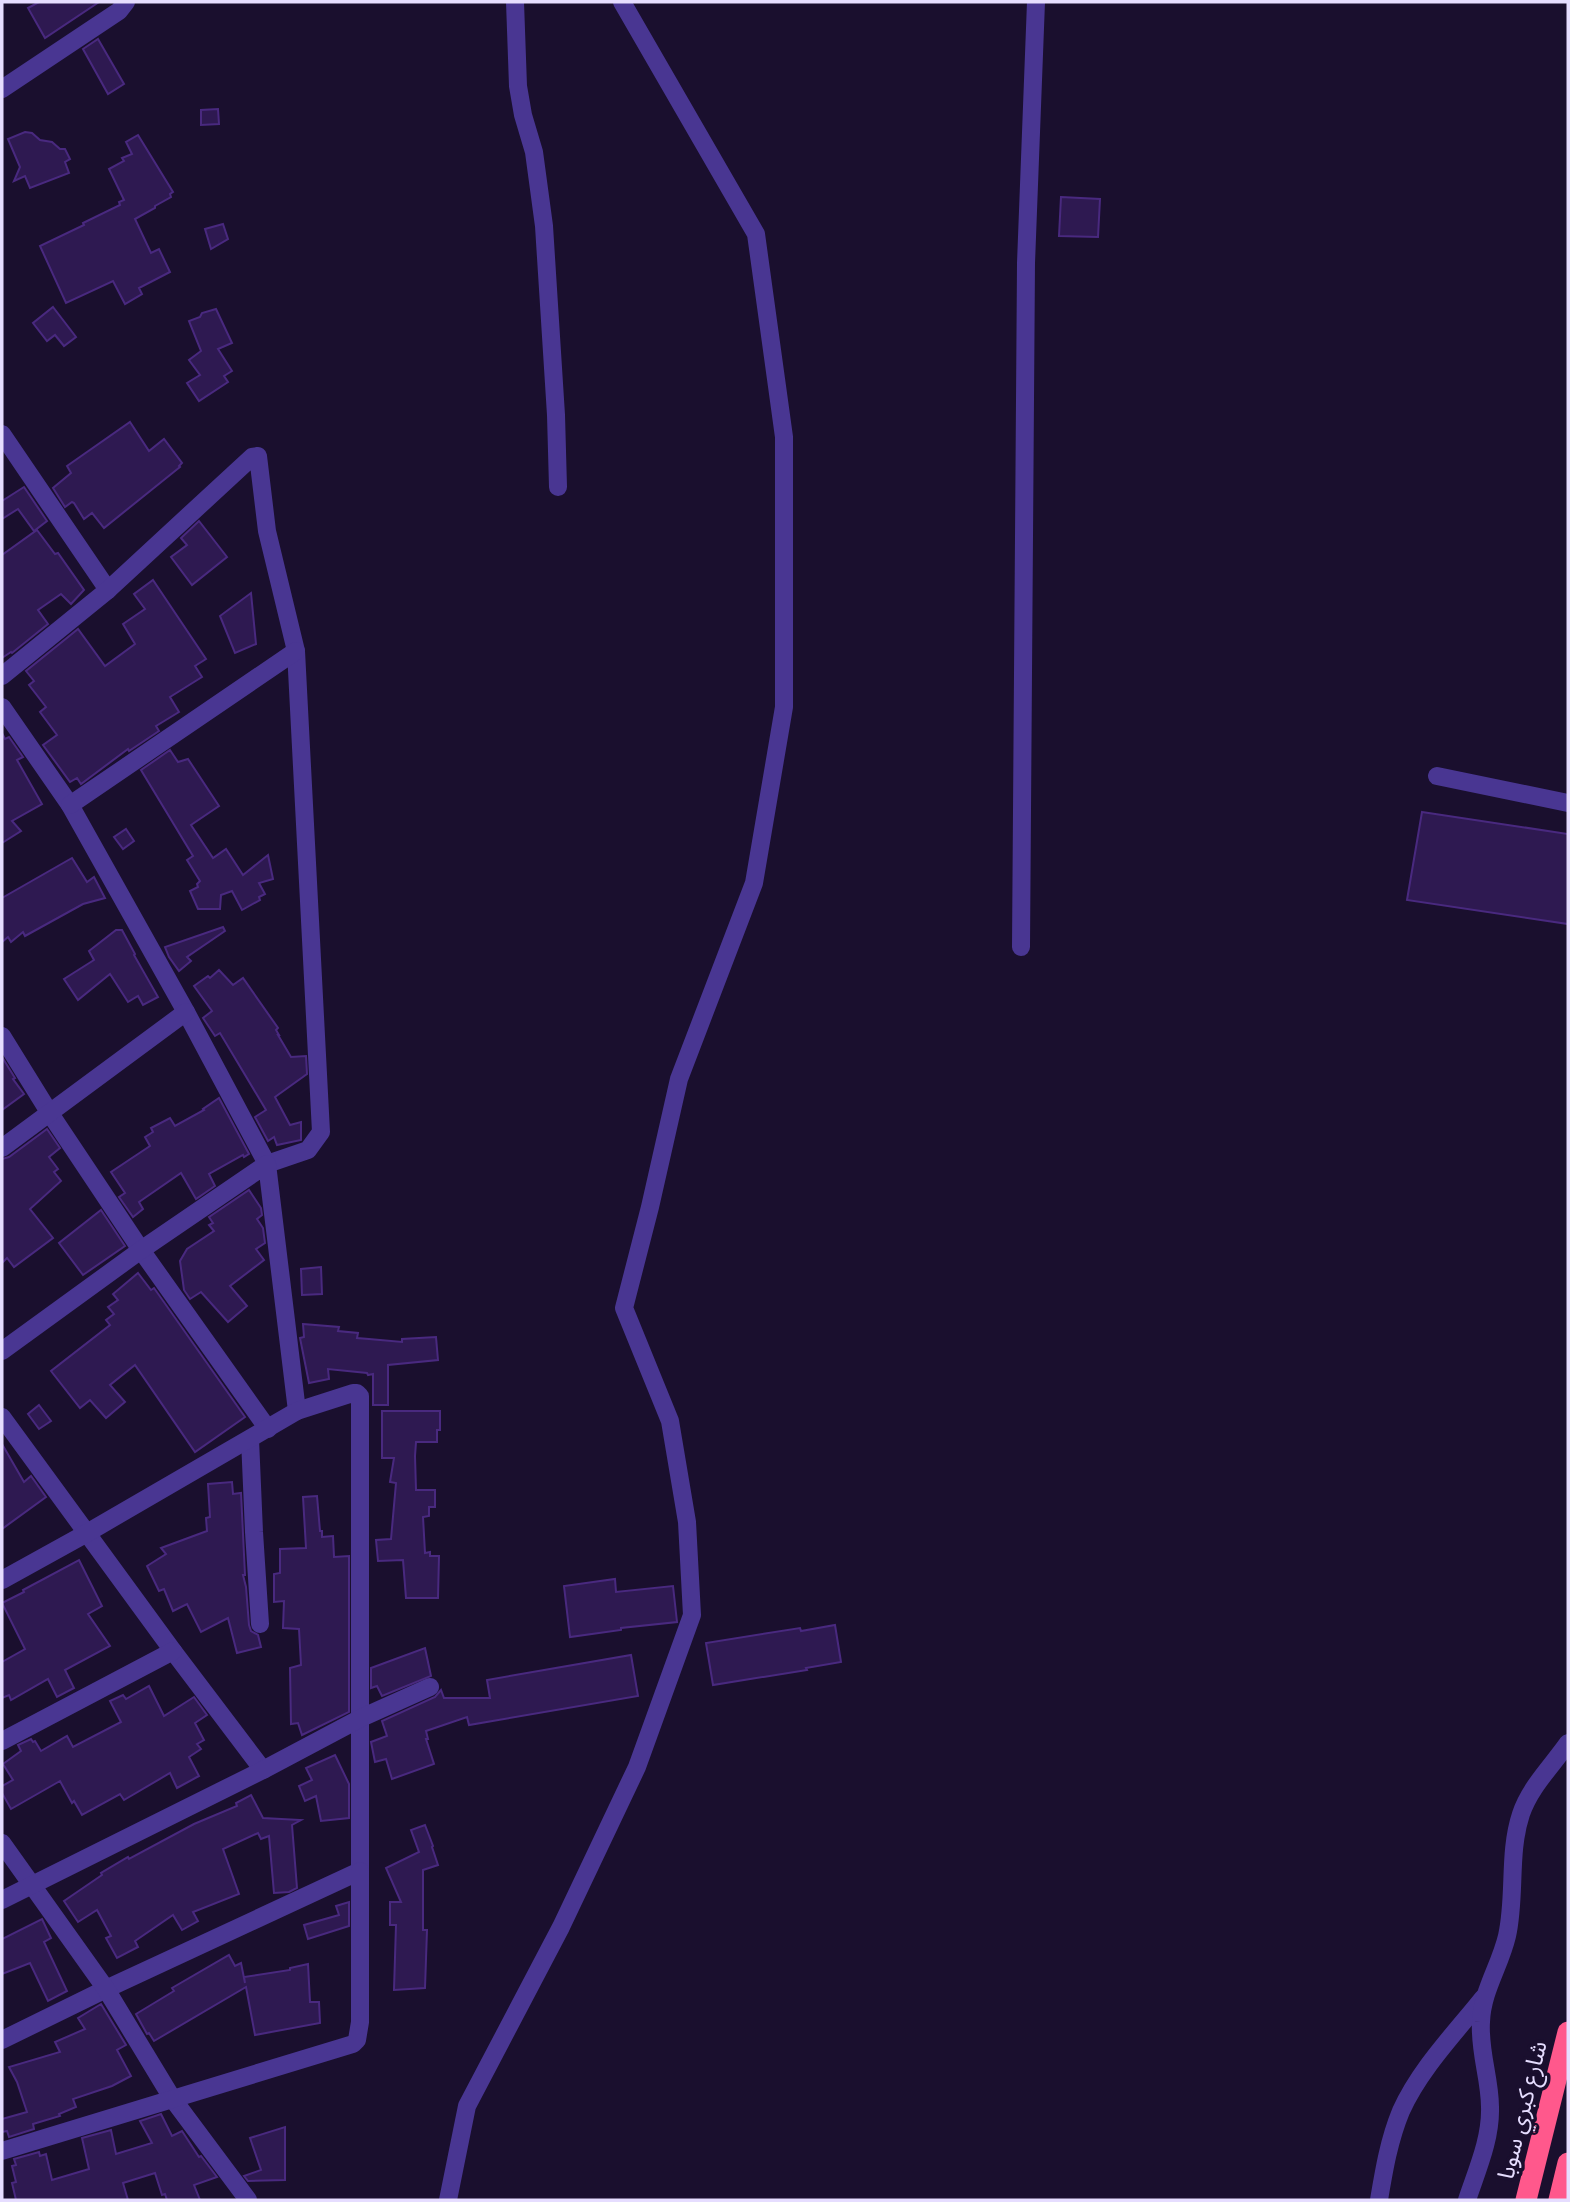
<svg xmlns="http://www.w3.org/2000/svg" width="1570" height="2202" font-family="Karla,'Noto Sans Arabic',sans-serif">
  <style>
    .building { fill: #2e1951; stroke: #49297f; stroke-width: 2 }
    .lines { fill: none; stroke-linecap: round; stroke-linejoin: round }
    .minor { stroke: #493692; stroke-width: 18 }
    .highway { stroke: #ff588c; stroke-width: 21 }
    .labels { text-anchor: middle; stroke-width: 7; stroke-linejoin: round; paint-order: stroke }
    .street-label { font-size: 23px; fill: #e6ddff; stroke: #1a0f2e }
  </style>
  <rect width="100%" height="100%" fill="#1a0f2e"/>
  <g class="building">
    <polygon points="39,2 99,2 45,38 28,8"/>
    <polygon points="98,39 124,84 108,94 83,49"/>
    <polygon points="218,109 219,124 201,125 201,110"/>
    <polygon points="25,132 32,133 40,140 52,142 60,149 65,149 70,159 65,162 69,173 30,188 25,176 14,181 20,167 8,139"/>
    <polygon points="138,135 173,192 170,194 171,197 155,206 155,208 135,219 151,253 159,249 170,272 139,288 142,294 125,304 113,281 66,303 40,246 84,225 83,223 120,205 119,202 124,200 109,169 124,161 122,158 132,154 126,142"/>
    <polygon points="1061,197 1100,199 1098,237 1059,236"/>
    <polygon points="223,224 228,239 211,249 205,229"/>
    <polygon points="53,307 76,337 64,346 55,335 47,341 33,323"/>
    <polygon points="216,309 232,343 218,349 232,371 224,376 228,382 199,401 187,383 200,375 189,360 201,351 189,321 200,317 202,313"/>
    <polygon points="130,422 149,451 164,439 182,463 179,466 180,467 104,528 92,513 84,519 74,503 72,502 65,507 53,488 71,473 67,466"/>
    <polygon points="24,487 47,521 34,531 18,509 2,519 2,501"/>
    <polygon points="199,521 227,557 192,585 171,557 187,545 181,538"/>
    <polygon points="37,530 55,554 58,553 84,590 71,604 61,594 38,610 48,624 12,653 11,652 2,658 2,555"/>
    <polygon points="153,580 206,659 195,666 202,677 170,697 179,712 156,726 159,731 129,751 128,749 81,784 77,778 70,782 43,745 57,735 40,712 46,707 29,685 34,681 26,671 78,629 105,666 135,644 123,624 145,609 134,594"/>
    <polygon points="251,593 256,644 235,653 220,616"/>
    <polygon points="2,733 5,739 9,737 23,757 17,760 42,804 12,821 21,831 2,843"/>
    <polygon points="170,750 178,762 188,759 219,806 191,825 213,858 226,849 243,875 268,855 273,879 259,883 265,894 259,897 260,900 242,910 232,891 221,895 220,909 198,909 190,891 198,887 197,884 200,881 187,860 193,856 141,770"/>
    <polygon points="1422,812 1568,834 1568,924 1407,900"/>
    <polygon points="126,829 134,841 123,849 114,837"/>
    <polygon points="72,858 87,882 94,877 105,898 83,904 25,936 23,932 11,942 8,937 2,942 2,898"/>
    <polygon points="223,927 225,931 187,957 191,961 179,971 169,957 165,947"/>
    <polygon points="116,930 122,930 135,954 134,955 158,997 143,1005 138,996 128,1002 110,974 78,1000 64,979 94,960 89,951"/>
    <polygon points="219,970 233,985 243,978 278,1028 276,1030 279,1035 278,1035 291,1057 306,1056 307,1074 275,1097 290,1125 301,1122 301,1140 277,1145 274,1137 268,1141 255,1117 266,1110 220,1033 215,1036 203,1018 212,1011 194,986 208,976 210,978"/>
    <polygon points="2,1057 15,1078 13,1079 24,1094 2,1110"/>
    <polygon points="219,1098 249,1154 244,1157 243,1155 209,1174 215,1186 196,1199 181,1173 139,1202 143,1209 133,1217 119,1197 125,1193 111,1172 150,1146 145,1137 153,1132 151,1128 170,1118 175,1126 204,1110 203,1109"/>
    <polygon points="47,1129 60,1148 49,1157 58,1169 54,1172 61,1181 30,1209 53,1238 14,1267 7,1258 2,1263 2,1159 9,1157"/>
    <polygon points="249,1190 261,1208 262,1215 257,1219 263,1228 265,1243 256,1249 264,1260 230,1286 247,1306 228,1322 201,1292 190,1299 184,1290 180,1261 187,1249 214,1231 209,1225 213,1223 209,1217"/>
    <polygon points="101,1210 125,1246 83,1275 59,1243"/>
    <polygon points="321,1267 322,1294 302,1295 301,1269"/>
    <polygon points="138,1273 151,1290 154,1288 245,1417 195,1452 135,1365 110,1385 125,1402 106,1418 90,1400 80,1408 51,1371 110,1325 106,1320 114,1314 108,1307 118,1300 113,1294"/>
    <polygon points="303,1324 339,1327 338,1331 358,1333 357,1338 369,1339 402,1342 402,1339 436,1337 438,1360 388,1365 388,1405 373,1405 373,1374 368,1375 367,1373 328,1369 329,1379 309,1383 300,1338 304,1337"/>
    <polygon points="39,1405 51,1421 39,1429 28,1414"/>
    <polygon points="382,1411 440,1411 440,1430 437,1430 437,1442 416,1442 415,1456 416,1490 435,1490 435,1507 429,1507 429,1516 423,1517 425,1553 430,1552 430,1556 439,1556 438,1598 406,1598 403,1560 378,1561 376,1540 391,1539 396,1483 390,1482 394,1458 382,1458"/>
    <polygon points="2,1444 24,1482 31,1476 46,1497 2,1529"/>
    <polygon points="232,1482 233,1494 241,1493 245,1575 243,1575 246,1587 249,1625 251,1631 258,1635 261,1647 237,1653 228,1618 201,1632 187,1604 173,1611 164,1589 159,1591 147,1566 166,1554 161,1548 207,1531 206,1518 210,1517 208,1484"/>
    <polygon points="317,1496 320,1531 322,1531 322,1537 333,1536 334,1557 349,1556 349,1712 302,1735 298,1723 291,1724 290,1668 301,1665 299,1629 283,1628 284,1601 274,1602 274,1574 280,1573 280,1549 306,1548 303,1497"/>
    <polygon points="79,1560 102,1606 88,1614 110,1646 65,1670 74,1688 57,1697 48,1679 11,1700 9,1695 2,1698 2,1662 25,1649 2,1603 24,1592 23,1590"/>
    <polygon points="615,1579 616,1592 673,1586 677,1622 621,1628 621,1630 570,1637 564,1586"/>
    <polygon points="835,1625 841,1662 806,1668 807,1670 713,1685 706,1643 800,1628 801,1631"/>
    <polygon points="425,1648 431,1676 382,1696 377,1686 371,1688 371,1668"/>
    <polygon points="631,1655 638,1696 469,1725 467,1717 426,1731 428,1739 426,1739 434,1764 392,1779 386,1759 375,1762 371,1742 387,1736 382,1721 435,1697 441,1690 444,1698 490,1698 487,1680"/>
    <polygon points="149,1686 164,1716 194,1697 207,1715 195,1723 204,1740 197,1744 201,1749 189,1757 199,1776 177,1788 170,1773 124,1800 120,1794 82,1815 74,1801 72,1803 60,1781 11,1809 2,1793 2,1786 13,1780 3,1764 21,1751 18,1745 31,1739 33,1742 35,1741 41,1751 67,1736 73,1747 121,1722 110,1701 123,1695 126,1699"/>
    <polygon points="335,1755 349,1784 349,1818 321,1821 316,1796 305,1801 299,1786 312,1780 306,1768"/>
    <polygon points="251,1795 263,1818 301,1820 292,1825 297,1888 289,1892 274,1893 269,1836 261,1839 258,1833 223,1849 239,1894 193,1912 198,1921 182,1930 173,1915 135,1941 138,1947 117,1958 106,1938 111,1936 97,1910 78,1922 64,1901 102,1875 101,1873 128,1857 129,1859 194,1824 237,1806 236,1803"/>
    <polygon points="425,1825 433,1846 432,1847 438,1865 423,1870 423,1930 427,1930 425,1988 394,1990 396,1925 390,1925 390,1902 401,1902 386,1868 419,1852 411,1830"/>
    <polygon points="349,1902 349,1926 308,1939 304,1925 339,1915 336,1906"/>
    <polygon points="42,1919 51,1938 44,1942 67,1991 48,2001 30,1963 2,1974 2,1939"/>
    <polygon points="229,1955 235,1966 241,1963 245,1983 244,1977 290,1970 290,1968 308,1964 310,2002 319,2002 320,2023 255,2035 246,1987 154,2041 149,2033 147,2034 136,2014 174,1991 172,1988"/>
    <polygon points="101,2004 126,2045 117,2050 131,2076 112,2086 73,2099 76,2107 59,2114 60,2116 33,2124 34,2129 9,2137 7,2131 2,2132 2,2119 27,2112 17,2082 9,2067 60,2052 55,2042 85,2029 78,2018"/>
    <polygon points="161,2114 172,2136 182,2131 199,2157 201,2156 217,2177 194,2185 200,2200 167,2200 165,2194 162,2195 155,2173 123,2183 128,2200 16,2200 12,2183 16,2182 12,2166 16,2165 14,2159 39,2152 40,2156 46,2154 52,2180 89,2169 82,2138 111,2130 116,2154 152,2143 140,2121"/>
    <polygon points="285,2127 285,2180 248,2181 244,2176 261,2170 250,2138"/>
  </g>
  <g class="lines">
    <g class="minor">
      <polyline points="515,2 518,86 523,115 534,152 544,226 556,415 558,487"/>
      <polyline points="2,89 119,11 126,2"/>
      <polyline points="2,434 108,590"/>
      <polyline points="2,676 108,590 252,457 258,456 267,531 296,651 321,1132 308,1150 267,1164 186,1012 70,805 2,707"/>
      <polyline points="1437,776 1568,803"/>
      <polyline points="70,805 296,651"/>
      <polyline points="1021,947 1026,263 1036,2"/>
      <polyline points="2,1036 49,1112 141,1250 268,1429"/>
      <polyline points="2,1148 186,1012"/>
      <polyline points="2,1351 141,1250 267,1164 297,1411"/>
      <polyline points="2,1417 173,1651 263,1770"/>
      <polyline points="250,1439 254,1532 260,1624"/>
      <polyline points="2,1580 87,1533 297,1411 353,1393 357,1393 360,1396 360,1871 106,1989 2,2040"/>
      <polyline points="2,1741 173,1651"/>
      <polyline points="2,1843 106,1989 172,2098 248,2200"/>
      <polyline points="2,1900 263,1770 361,1718 430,1687"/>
      <polyline points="2,2151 353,2044 357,2040 360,2022 360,1871"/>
      <polyline points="448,2200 467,2106 561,1927 637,1767 692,1615 687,1522 670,1421 624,1308 650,1207 679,1079 754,883 784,707 784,437 756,234 622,2"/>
      <path d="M1379,2200c5,-30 10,-60 22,-89 19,-42 54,-78 82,-113"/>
      <path d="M1467,2200c10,-30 24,-61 23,-93 0,-28 -11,-56 -9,-85 1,-31 19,-56 26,-86 9,-40 1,-83 14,-122 9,-27 31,-48 47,-71"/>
    </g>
    <g class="highway">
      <polyline points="1526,2200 1568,2032"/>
      <polyline points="1559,2200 1568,2163"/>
    </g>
  </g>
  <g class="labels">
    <g class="street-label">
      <text transform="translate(1522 2110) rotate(-76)" y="8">شارع كبري سوبا</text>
    </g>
  </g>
  <rect width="1570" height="2202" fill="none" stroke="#e6ddff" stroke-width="7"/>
</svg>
